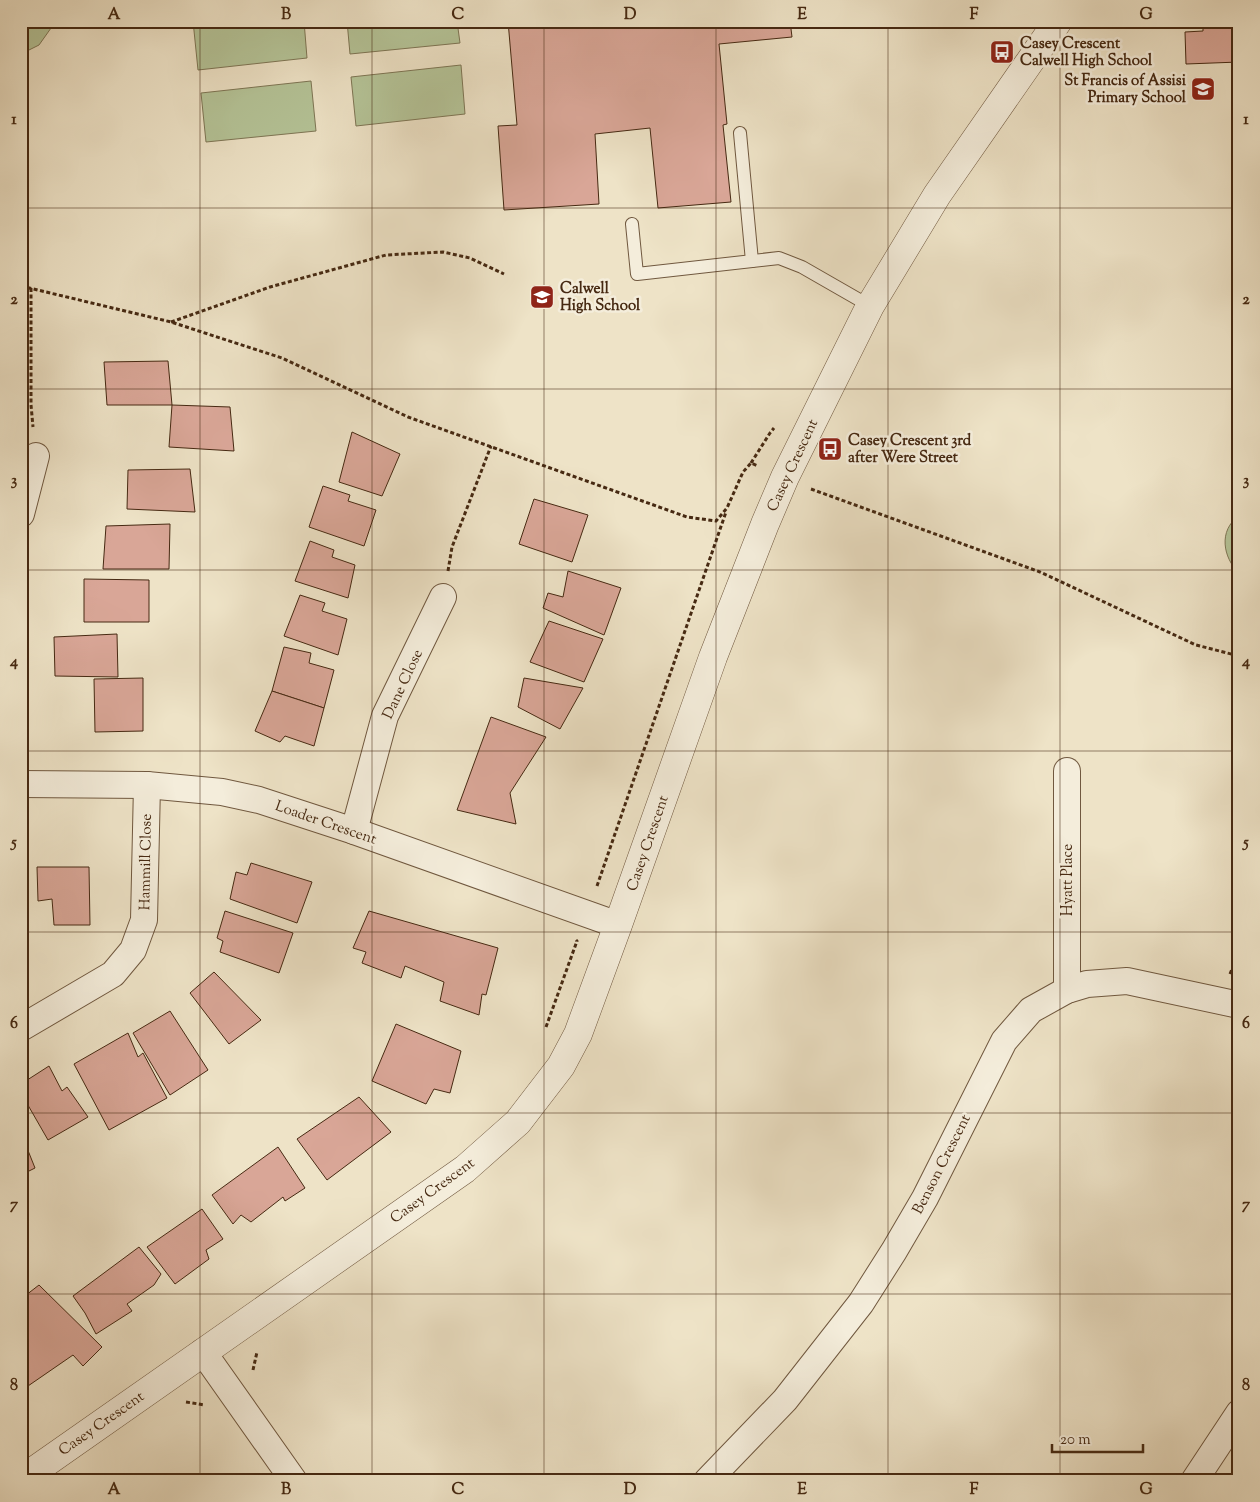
<svg xmlns="http://www.w3.org/2000/svg" width="1260" height="1502" font-family="'Sorts Mill Goudy',serif">
  <style>
    .green { fill: #b5c498; stroke: #7e7655 }
    .building { fill: #d9a697; stroke: #462912 }
    .lines { fill: none; stroke-linecap: round; stroke-linejoin: round }
    .service-casing { stroke: #70583f; stroke-width: 14 }
    .minor-casing { stroke: #70583f; stroke-width: 28 }
    .tertiary-casing { stroke: #70583f; stroke-width: 29 }
    .path { stroke: #462912; stroke-width: 3; stroke-dasharray: 4 2.5; stroke-linecap: butt }
    .service { stroke: #f4eddb; stroke-width: 12 }
    .minor { stroke: #f4eddb; stroke-width: 26 }
    .tertiary { stroke: #f4eddb; stroke-width: 28 }
    .grid { fill: none; stroke: #462912; stroke-width: 1; stroke-opacity: 0.55 }
    .labels { text-anchor: middle; stroke-width: 5; stroke-linejoin: round; paint-order: stroke }
    .poi-label { font-size: 15px; font-weight: bold; fill: #462912; stroke: #f4eddb; text-anchor: start }
    .street-label { font-size: 15px; fill: #462912; stroke: #f4eddb }
    .neatline { fill: none; stroke: #462912; stroke-width: 2 }
    .grid-label { font-size: 16px; text-anchor: middle; font-weight: bold; fill: #462912 }
  </style>
  <rect width="100%" height="100%" fill="#eee3c7"/>
  <filter id="stains"><feTurbulence type="fractalNoise" baseFrequency=".004" numOctaves="4"/><feColorMatrix values="0 0 0 0 .2 0 0 0 0 .09 0 0 0 0 .02 0 0 0 .5 -.17"/></filter>
  <radialGradient id="worn" r=".72"><stop offset=".6" stop-color="#630" stop-opacity="0"/><stop offset="1" stop-color="#630" stop-opacity=".3"/></radialGradient>
  <g class="green">
    <polygon points="21,21 56,21 39,45 21,54"/>
    <polygon points="193,21 304,21 307,58 198,70"/>
    <polygon points="347,21 457,21 460,43 350,54"/>
    <polygon points="461,65 465,114 356,126 351,77"/>
    <polygon points="311,81 316,131 206,142 201,93"/>
    <path d="M1239,516v57c-16,-15 -21,-43 0,-57z"/>
  </g>
  <g class="building">
    <polygon points="508,21 790,21 792,37 719,44 727,124 723,125 731,202 658,208 650,128 595,134 599,204 504,210 498,126 517,125"/>
    <polygon points="1201,21 1239,21 1239,62 1186,64 1185,32 1203,31 1203,22"/>
    <polygon points="168,361 172,405 107,405 104,362"/>
    <polygon points="172,405 230,407 234,451 169,447"/>
    <polygon points="352,432 400,454 382,496 339,482"/>
    <polygon points="190,469 195,512 127,509 128,470"/>
    <polygon points="323,486 350,495 348,501 376,510 364,546 309,527"/>
    <polygon points="534,499 588,515 572,562 519,544"/>
    <polygon points="170,524 169,569 103,569 106,526"/>
    <polygon points="310,541 334,550 332,557 355,565 348,598 295,581"/>
    <polygon points="568,571 621,588 604,635 543,608 548,593 563,597"/>
    <polygon points="84,579 149,580 149,622 84,622"/>
    <polygon points="300,595 325,603 322,611 347,619 338,655 284,636"/>
    <polygon points="549,621 603,639 584,682 530,662"/>
    <polygon points="117,634 118,677 55,676 54,637"/>
    <polygon points="284,647 311,653 309,663 334,670 324,708 272,691"/>
    <polygon points="143,678 143,731 95,732 94,679"/>
    <polygon points="524,678 583,688 560,729 518,707"/>
    <polygon points="272,691 324,708 314,746 285,736 280,742 255,731"/>
    <polygon points="491,717 546,737 510,793 516,824 457,810"/>
    <rect x="21" y="859" width="2" height="65"/>
    <polygon points="251,863 312,882 297,923 230,899 236,872 247,875"/>
    <polygon points="37,867 89,867 90,925 54,925 52,899 38,901"/>
    <polygon points="225,911 293,933 279,973 220,952 223,941 217,938"/>
    <polygon points="369,911 498,948 486,995 482,994 479,1015 440,1001 444,982 405,966 401,978 362,963 366,952 353,948"/>
    <polygon points="214,972 261,1020 229,1044 190,993"/>
    <polygon points="170,1011 208,1070 170,1095 133,1033"/>
    <polygon points="396,1024 461,1051 450,1093 434,1089 426,1104 372,1081"/>
    <polygon points="128,1033 138,1057 143,1053 167,1098 109,1130 74,1064"/>
    <polygon points="49,1066 62,1091 67,1087 88,1117 48,1140 21,1093 21,1084"/>
    <polygon points="359,1097 391,1132 327,1180 297,1139"/>
    <polygon points="21,1133 35,1168 21,1175"/>
    <polygon points="278,1147 305,1188 285,1201 283,1197 251,1222 241,1215 233,1224 212,1195"/>
    <polygon points="202,1209 223,1239 206,1250 209,1259 175,1284 147,1247"/>
    <polygon points="139,1247 161,1274 154,1285 127,1304 132,1311 96,1334 85,1313 73,1296"/>
    <polygon points="39,1285 102,1347 83,1366 73,1355 28,1386 21,1377 21,1299"/>
  </g>
  <g class="lines">
    <defs>
      <g id="service">
        <polyline points="740,133 752,261"/>
        <polyline points="632,224 637,274 779,258 802,267 870,306"/>
      </g>
      <g id="minor">
        <polyline points="21,514 36,456"/>
        <polyline points="1067,771 1067,990"/>
        <polyline points="21,784 147,785 222,792 259,800 354,831 618,925"/>
        <polyline points="354,831 385,716 443,597"/>
        <polyline points="21,1028 113,974 133,950 144,920 147,785"/>
        <polyline points="203,1352 294,1481"/>
        <polyline points="707,1481 785,1400 861,1303 894,1251 925,1198 1004,1041 1031,1010 1067,990 1087,984 1127,981 1239,1005"/>
        <polyline points="1194,1481 1239,1413"/>
      </g>
      <polyline id="tertiary" points="21,1480 465,1169 518,1122 561,1066 578,1034 618,925 713,657 765,524 785,477 870,306 937,195 1058,21"/>
    </defs>
    <use href="#service" class="service-casing"/>
    <use href="#minor" class="minor-casing"/>
    <use href="#tertiary" class="tertiary-casing"/>
    <g class="path">
      <polyline points="21,286 171,322 282,358 408,417 687,517 716,521 727,508 743,472 751,463 758,466"/>
      <polyline points="31,288 31,405 33,427"/>
      <polyline points="171,322 270,287 386,255 443,252 470,258 504,274"/>
      <polyline points="751,463 770,433 774,428"/>
      <polyline points="811,489 1040,572 1196,645 1239,656"/>
      <polyline points="448,571 452,547 491,446"/>
      <polyline points="597,886 726,512"/>
      <polyline points="1230,974 1239,952"/>
      <polyline points="546,1027 577,941 576,940"/>
      <polyline points="253,1370 257,1352"/>
      <polyline points="186,1402 205,1405"/>
    </g>
    <use href="#service" class="service"/>
    <use href="#minor" class="minor"/>
    <use href="#tertiary" class="tertiary"/>
  </g>
  <path class="grid" d="M200,21v1460M372,21v1460M544,21v1460M716,21v1460M888,21v1460M1060,21v1460M21,208h1218M21,389h1218M21,570h1218M21,751h1218M21,932h1218M21,1113h1218M21,1294h1218"/>
  <defs>
    <symbol id="bus-square" viewBox="-11 -11 22 22"><rect x="-9" y="-9" width="18" height="18" rx="4" fill="#8f2418" stroke="#f4eddb"/><path d="M-5-6H5V4H4V6H2V4H-2V6H-4V4H-5ZM-3.5-4V0h7V-4ZM-3.5 1.2v1.5H-2V1.2ZM2 1.2v1.5H3.5V1.2Z" fill="#fff"/></symbol>
    <symbol id="school-square" viewBox="-11 -11 22 22"><rect x="-9" y="-9" width="18" height="18" rx="4" fill="#8f2418" stroke="#f4eddb"/><path d="M0-5L7-2L0 1L-7-2ZM-4 1L0 2.5L4 1V4Q0 6-4 4Z" fill="#fff"/></symbol>
  </defs>
  <g fill-rule="evenodd">
    <use href="#bus-square" x="988" y="38" width="28" height="28"/>
    <use href="#school-square" x="1189" y="75" width="28" height="28"/>
    <use href="#school-square" x="528" y="283" width="28" height="28"/>
    <use href="#bus-square" x="816" y="435" width="28" height="28"/>
  </g>
  <g class="labels">
    <g class="poi-label">
      <text x="1020" y="48">Casey Crescent<tspan x="1020" dy="17">Calwell High School</tspan></text>
      <text x="1186" y="85" text-anchor="end">St Francis of Assisi<tspan x="1186" dy="17">Primary School</tspan></text>
      <text x="560" y="293">Calwell<tspan x="560" dy="17">High School</tspan></text>
      <text x="848" y="445">Casey Crescent 3rd<tspan x="848" dy="17">after Were Street</tspan></text>
    </g>
    <g class="street-label">
      <text transform="translate(792 465) rotate(-65)" y="5">Casey Crescent</text>
      <text transform="translate(402 684) rotate(-65)" y="5">Dane Close</text>
      <text transform="translate(326 822) rotate(19)" y="5">Loader Crescent</text>
      <text transform="translate(647 843) rotate(-71)" y="5">Casey Crescent</text>
      <text transform="translate(145 862) rotate(-89)" y="5">Hammill Close</text>
      <text transform="translate(1067 880) rotate(-90)" y="5">Hyatt Place</text>
      <text transform="translate(941 1164) rotate(-63)" y="5">Benson Crescent</text>
      <text transform="translate(432 1190) rotate(-36)" y="5">Casey Crescent</text>
      <text transform="translate(101 1423) rotate(-35)" y="5">Casey Crescent</text>
    </g>
  </g>
  <rect width="1260" height="1502" fill="none" stroke="#eee3c7" stroke-width="55"/>
  <path d="M1052 1444v8h91v-8" fill="none" stroke="#462912" stroke-width="2.5"/>
  <text x="1060" y="1444" font-size="15" fill="#462912" stroke="#f4eddb" stroke-width="4" paint-order="stroke">20 m</text>
  <rect x="28" y="28" width="1204" height="1446" class="neatline"/>
  <g class="grid-label">
    <text x="114" y="19">A</text>
    <text x="286" y="19">B</text>
    <text x="458" y="19">C</text>
    <text x="630" y="19">D</text>
    <text x="802" y="19">E</text>
    <text x="974" y="19">F</text>
    <text x="1146" y="19">G</text>
    <text x="14" y="124">1</text>
    <text x="1246" y="124">1</text>
    <text x="14" y="304">2</text>
    <text x="1246" y="304">2</text>
    <text x="14" y="485">3</text>
    <text x="1246" y="485">3</text>
    <text x="14" y="666">4</text>
    <text x="1246" y="666">4</text>
    <text x="14" y="847">5</text>
    <text x="1246" y="847">5</text>
    <text x="14" y="1028">6</text>
    <text x="1246" y="1028">6</text>
    <text x="14" y="1209">7</text>
    <text x="1246" y="1209">7</text>
    <text x="14" y="1390">8</text>
    <text x="1246" y="1390">8</text>
    <text x="114" y="1494">A</text>
    <text x="286" y="1494">B</text>
    <text x="458" y="1494">C</text>
    <text x="630" y="1494">D</text>
    <text x="802" y="1494">E</text>
    <text x="974" y="1494">F</text>
    <text x="1146" y="1494">G</text>
  </g>
  <rect width="100%" height="100%" filter="url(#stains)"/>
  <rect width="100%" height="100%" fill="url(#worn)"/>
</svg>
